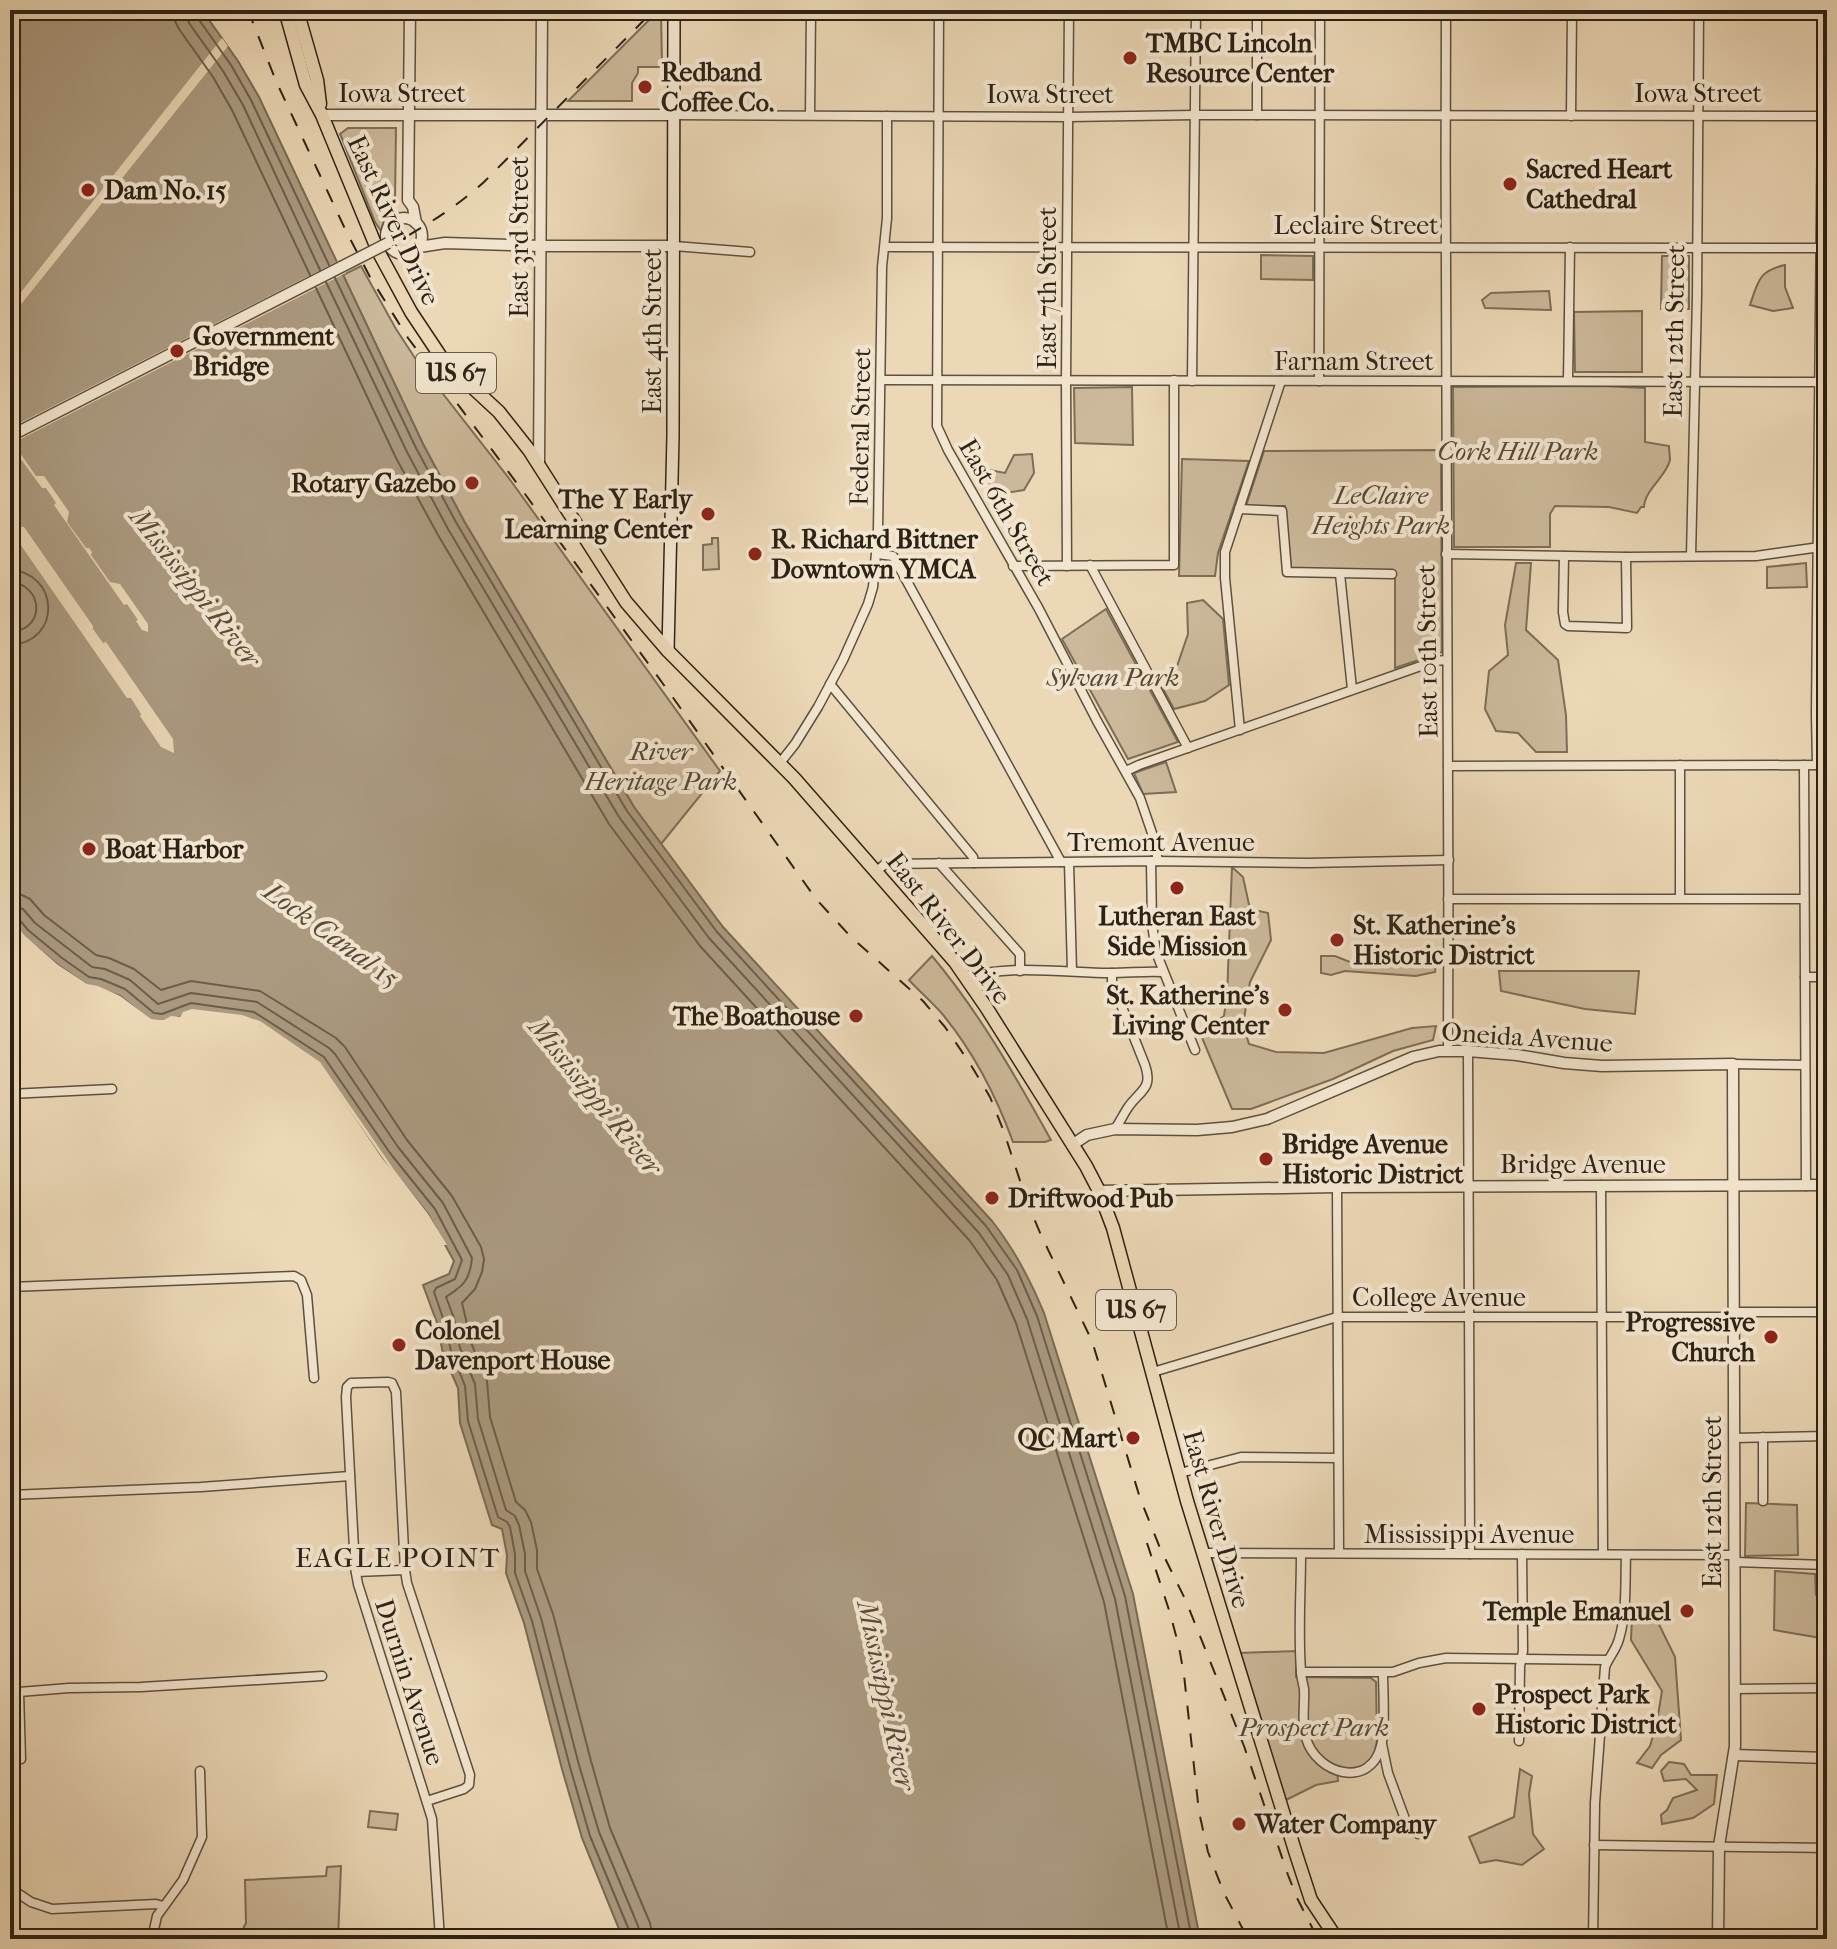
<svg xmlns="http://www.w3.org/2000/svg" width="1837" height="1949" font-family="'IM FELL French Canon',serif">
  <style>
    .green { fill: #ccb99b; stroke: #7c6e58; stroke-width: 2 }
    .water { fill: #ab9a80; stroke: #796a55; stroke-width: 2 }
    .pier { fill: #ecd8b7 }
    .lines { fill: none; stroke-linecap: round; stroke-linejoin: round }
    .shore { stroke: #6c5e4a; stroke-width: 2 }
    .minor-casing { stroke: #5d503e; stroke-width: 11 }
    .tertiary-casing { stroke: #5d503e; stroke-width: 13 }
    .secondary-casing { stroke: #2d2215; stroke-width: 14 }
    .primary-casing { stroke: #2d2215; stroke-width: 15 }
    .minor { stroke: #f3e6d0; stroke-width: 8 }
    .tertiary { stroke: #f3e6d0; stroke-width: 10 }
    .secondary { stroke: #f3e6d0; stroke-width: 11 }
    .primary { stroke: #ecd8b7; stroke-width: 12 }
    .rail { stroke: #2d2215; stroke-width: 2; stroke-dasharray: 14 14; stroke-linecap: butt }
    .tertiary-bridge-casing { stroke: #5d503e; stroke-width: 13; stroke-linecap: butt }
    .tertiary-bridge { stroke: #f3e6d0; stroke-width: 10 }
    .poi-dot { fill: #8f2418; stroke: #f3e6d0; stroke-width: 3 }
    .labels { text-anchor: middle; stroke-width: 8; stroke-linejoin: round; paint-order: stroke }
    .shield { fill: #f3e6d0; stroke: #685d4d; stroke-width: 2 }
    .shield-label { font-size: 24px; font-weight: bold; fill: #2d2215 }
    .poi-label { font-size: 26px; font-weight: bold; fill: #2d2215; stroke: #f3e6d0; text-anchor: start }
    .street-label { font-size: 26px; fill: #2d2215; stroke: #f3e6d0 }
    .park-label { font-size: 26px; font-style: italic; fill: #554836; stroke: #f3e6d0 }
    .water-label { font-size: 28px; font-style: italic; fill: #594c3a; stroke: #f3e6d0 }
    .neighbourhood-label { font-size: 28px; letter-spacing: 2px; fill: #2d2215; stroke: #f3e6d0 }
  </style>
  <rect width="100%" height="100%" fill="#ecd8b7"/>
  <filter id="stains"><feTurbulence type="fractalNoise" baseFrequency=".0025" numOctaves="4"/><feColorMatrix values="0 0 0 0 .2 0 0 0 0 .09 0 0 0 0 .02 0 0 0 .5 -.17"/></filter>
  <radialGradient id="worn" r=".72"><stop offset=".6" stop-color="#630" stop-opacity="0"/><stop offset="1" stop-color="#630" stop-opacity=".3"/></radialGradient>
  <g class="green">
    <polygon points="659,10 661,10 662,67 638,67 638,73 632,83 632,101 568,101"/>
    <polygon points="348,128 396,128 395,201 386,212 381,231 375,222 341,136 340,134"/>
    <polygon points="1261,255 1313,256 1313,280 1261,279"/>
    <polygon points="1662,256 1689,256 1689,309 1661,309"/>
    <path d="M1785,265v22l8,21 -20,3 -23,-6c8,-23 8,-34 35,-40z"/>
    <polygon points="361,266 396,329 415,358 511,481 720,771 661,844 634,807 464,521 423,444 343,275"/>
    <polygon points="1549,291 1551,310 1485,308 1482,300 1491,293"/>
    <polygon points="1642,311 1642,372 1575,372 1574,312"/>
    <path d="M1602,386l43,2v54l24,4c0,2 1,12 1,14 -4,17 -25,29 -26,47h-3l-4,6 -28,-6 -54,-1 -5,8v33h-96l-1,-160z"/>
    <polygon points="1132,387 1133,445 1075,443 1074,388"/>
    <polygon points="1441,450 1442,652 1395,668 1395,571 1291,568 1285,506 1246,506 1264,451"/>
    <polygon points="976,454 984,469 1005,473 1014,455 1032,454 1034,473 1024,490 994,495 981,482 967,456"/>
    <polygon points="1182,459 1249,461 1218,553 1215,576 1179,576"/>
    <polygon points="712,538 718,538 719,569 703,570 703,545 712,544"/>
    <polygon points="1516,563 1531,563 1526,630 1558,660 1566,715 1567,752 1536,752 1518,733 1496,731 1485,709 1489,671 1508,655 1505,625"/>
    <polygon points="1806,563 1807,587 1767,588 1767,567"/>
    <polygon points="1203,600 1223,619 1229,685 1205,701 1174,709 1162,687 1175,672 1188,634 1187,603"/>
    <polygon points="1106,609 1178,742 1128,759 1062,639"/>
    <polygon points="1166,762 1176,792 1143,794 1134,773"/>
    <polygon points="1232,867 1243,877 1250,909 1268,913 1271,940 1250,982 1243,1025 1249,1044 1276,1052 1324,1053 1412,1028 1436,1026 1433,1040 1393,1051 1333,1079 1251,1109 1232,1109 1200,1033 1224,1016 1227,996"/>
    <path d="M932,956c47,56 84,121 119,184l-6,2h-32c-16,-44 -39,-89 -69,-126 -11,-13 -24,-24 -35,-36z"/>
    <polygon points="1321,956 1335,956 1355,964 1405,961 1418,965 1436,964 1435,972 1416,976 1345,971 1331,975 1321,973"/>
    <polygon points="1499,971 1639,971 1635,1014 1585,1009 1501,991"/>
    <polygon points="1746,1503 1797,1505 1798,1555 1745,1556"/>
    <polygon points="1775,1571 1815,1574 1816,1595 1827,1601 1827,1639 1774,1630"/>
    <polygon points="1640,1605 1651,1608 1675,1657 1681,1740 1661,1755 1652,1768 1637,1763 1650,1746 1657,1722 1662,1691 1631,1640 1632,1617"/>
    <path d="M1296,1651v26l75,1 5,4 1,58c-3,27 -16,29 -40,28l1,13 -22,4 -30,15 -47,-147z"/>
    <polygon points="1669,1762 1684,1764 1691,1775 1717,1775 1714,1804 1693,1818 1662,1824 1661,1815 1667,1810 1673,1798 1697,1790 1686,1779 1664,1781 1661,1771"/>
    <polygon points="1520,1769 1532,1776 1529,1794 1533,1834 1544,1849 1522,1865 1496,1860 1480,1863 1469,1837 1514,1817"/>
    <polygon points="370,1811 398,1814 396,1830 368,1827"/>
    <polygon points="341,1866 338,1939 238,1939 246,1923 245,1880 326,1876 327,1867"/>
  </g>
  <path class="water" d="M10,10h192l36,51 21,36 164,347 41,77 170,286 89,120 269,294c23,29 38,58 52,92l89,281 67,345h-577l-41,-101 -20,-69 -38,-146 -18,-50 1,-18 -5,-26 -10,-4 -32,-102 -2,-35 -15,-34 -6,-31 -14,-38 26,-11 5,-13 -26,-47 -45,-56 -64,-95 -67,-44 -61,-8 -11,6 -18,5 -11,-1 -31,-25 -33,-11 -29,-20 -36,-30 -12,-15v-303l10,-8 -10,-14z"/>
  <g class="pier">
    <polygon points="222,38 228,46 10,318 10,306"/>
    <polygon points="340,260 346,273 13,443 36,476 44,476 69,512 67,522 86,548 89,548 92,552 91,555 110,582 120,584 148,624 148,632 142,630 136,621 138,620 127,604 124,605 54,505 56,503 46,488 42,488 10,444 10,428"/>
    <polygon points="10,507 11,512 22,527 24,527 93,626 93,629 103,643 106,642 173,739 174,753 161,747 140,716 141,714 131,698 127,698 13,534 14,533 10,527"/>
    <polygon points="10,916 24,935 58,965 87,984 98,986 120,996 151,1019 158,1020 164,1020 171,1016 180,1017 183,1012 192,1009 242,1015 260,1021 320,1062 395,1171 428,1214 447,1245 443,1245 330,1082 313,1062 278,1041 261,1026 233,1018 202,1017 196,1014 166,1025 152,1025 140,1017 116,997 84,987 55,968 17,933 10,923"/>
  </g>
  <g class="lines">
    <g class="shore">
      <polyline points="174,10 175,21 179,29 213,77 232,110 310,275"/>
      <polyline points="186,10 189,23 223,71 243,105 320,270"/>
      <polyline points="196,10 197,17 231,65 251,100 329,265"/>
      <polyline points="335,278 416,448 457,524 627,811 717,932 986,1226 1017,1270 1037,1316 1125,1596 1192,1939"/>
      <polyline points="326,282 407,452 448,529 619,817 709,938 979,1233 1008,1275 1027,1319 1115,1599 1181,1939"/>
      <polyline points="316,288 396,458 438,535 609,824 700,946 970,1241 997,1280 1016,1323 1104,1602 1169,1939"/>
      <path d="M10,570c49,2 53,72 0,75"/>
      <path d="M10,582c33,2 37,48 0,50"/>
      <polyline points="10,894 22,895 30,899 44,915 96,955 109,958 134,969 161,990 191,981 260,991 336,1038 345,1047 407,1140 452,1196 481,1247 484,1259 482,1272 475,1289 462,1303 472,1345 487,1381 490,1417 516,1502 525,1510 531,1522 537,1550 537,1569 553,1614 591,1761 610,1828 650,1923 653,1939"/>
      <path d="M10,906l13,3 12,14 57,44 13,2 25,11 28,24 33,-11 66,9 72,46 6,6 63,93 45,56 29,55c-1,11 -5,25 -15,31 -3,3 -7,5 -11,8l8,21 6,30 15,36 3,35 28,91 9,6 4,9 6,29v17l16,47 38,147 20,67 39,94 3,13"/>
      <polyline points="10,916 18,918 28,930 62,958 89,977 101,979 125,989 154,1013 162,1014 191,1003 254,1012 324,1057 390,1153 435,1209 462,1260 455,1279 436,1288 434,1292 444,1321 451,1351 465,1386 468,1421 498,1517 507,1522 510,1527 515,1554 515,1573 532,1621 570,1767 590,1836 629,1930 631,1939"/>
    </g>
    <defs>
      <g id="minor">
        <polyline points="939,10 937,426 948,450 1039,609 1097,721 1140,798 1153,836 1158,861"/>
        <polyline points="1257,10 1257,115"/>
        <path d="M1446,10c-2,347 4,694 2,1041"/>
        <polyline points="673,115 1069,117 1195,115 1827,116"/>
        <polyline points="810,115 811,10"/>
        <polyline points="1571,116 1572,10"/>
        <polyline points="674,246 750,252"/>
        <polyline points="885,247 1827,248"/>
        <polyline points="881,380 1827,382"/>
        <polyline points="1192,381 1196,10"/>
        <polyline points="1319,381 1320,10"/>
        <polyline points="1568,381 1570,247"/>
        <polyline points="1239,509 1282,511 1287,572 1392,574"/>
        <polyline points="877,554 893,556 1061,862"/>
        <polyline points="1446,554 1626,557 1756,556 1827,546"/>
        <polyline points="1564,556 1563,612 1565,624 1568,626 1627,628 1626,557"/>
        <polyline points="1691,556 1697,296 1699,10"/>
        <polyline points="1090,565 1188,748"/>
        <polyline points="1013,566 1174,565 1174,380"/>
        <polyline points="1067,566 1066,381 1069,10"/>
        <polyline points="1340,574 1352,689"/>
        <polyline points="830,684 973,857 974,863"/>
        <polyline points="1240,730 1225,578 1225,552 1281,381"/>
        <polyline points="780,763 795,744 818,707 843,660 868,604 873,587 878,530 882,267 887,218 887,116"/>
        <polyline points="1680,765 1680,898"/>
        <polyline points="1804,765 1806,1186"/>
        <polyline points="1817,765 1816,715 1823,10"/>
        <polyline points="1448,766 1827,765"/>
        <polyline points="1126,771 1139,765 1435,661 1447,660"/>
        <polyline points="1151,861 1152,924 1156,952 1195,1050"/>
        <polyline points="939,863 1020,954 1020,971"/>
        <polyline points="1069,863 1072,971"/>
        <polyline points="877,871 885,864 1151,861 1308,863 1449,860"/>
        <polyline points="1448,899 1804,899"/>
        <path d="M1112,973v9l33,83c8,23 -4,25 -16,41 -5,7 -9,16 -14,23"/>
        <polyline points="1805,977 1827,977"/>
        <path d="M968,980c25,-18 111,-6 144,-7 17,0 34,-2 51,-1"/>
        <polyline points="1468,1051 1470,1554"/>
        <polyline points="1733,1064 1805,1065"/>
        <polyline points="10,1094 112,1089"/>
        <polyline points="1601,1185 1603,1554"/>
        <polyline points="1337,1187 1339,1553"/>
        <polyline points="10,1287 294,1276 301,1280 307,1295 314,1378"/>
        <polyline points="1734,1312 1827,1312"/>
        <polyline points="1153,1372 1337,1317 1734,1317"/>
        <polyline points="1763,1437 1763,1501"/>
        <polyline points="1734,1438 1827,1436"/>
        <polyline points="1180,1473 1241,1457 1338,1458"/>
        <polyline points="10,1495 201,1487 350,1476"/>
        <polyline points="1203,1553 1734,1555"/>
        <path d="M1301,1554c0,38 -3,78 0,117 0,6 2,12 3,18 1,16 -3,34 2,49 10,36 64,52 75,8 5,-16 2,-54 2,-73"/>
        <polyline points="1735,1562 1827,1565"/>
        <polyline points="356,1572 405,1570"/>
        <polyline points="1301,1672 1393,1672 1419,1663 1446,1658 1607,1660"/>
        <polyline points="1735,1689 1827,1688"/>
        <polyline points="1519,1741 1520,1666 1523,1651 1522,1554"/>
        <polyline points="1382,1744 1388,1773 1405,1819 1407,1824 1418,1834"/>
        <polyline points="10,1760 21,1759 19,1692 69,1688 141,1687 322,1676"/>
        <polyline points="427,1801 464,1789 469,1785 470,1775 407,1583 405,1570 396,1392 392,1383 388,1382 351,1383 347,1387 346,1397 355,1568 358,1584 432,1819 440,1939"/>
        <polyline points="1594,1845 1827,1848"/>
        <polyline points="10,1888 31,1902 52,1909 156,1904 163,1906"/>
        <polyline points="152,1939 157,1916 183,1880 202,1837 200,1771"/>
        <path d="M1593,1939l2,-136 10,-136c4,-10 11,-17 14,-28 8,-26 6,-56 7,-83"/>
      </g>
      <g id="tertiary">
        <polyline points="410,10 408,200 413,207 416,223"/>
        <polyline points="322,115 673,115"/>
        <circle cx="404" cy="236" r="18"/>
        <polyline points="419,247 445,243 541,246 674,246"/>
        <polyline points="10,436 22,430"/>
        <polyline points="539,465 542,10"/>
        <polyline points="1072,1145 1087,1135 1115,1129 1197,1130 1232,1127 1267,1119 1413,1057 1439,1051 1468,1051 1517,1055 1564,1063 1602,1066 1733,1064 1735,1746 1719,1846 1718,1939"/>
        <polyline points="1099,1191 1337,1187 1827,1185"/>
        <polyline points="1734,1755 1827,1758"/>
      </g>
      <polyline id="secondary" points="668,651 673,436 674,10"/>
      <g id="primary">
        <polyline points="285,10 306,85 322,115 378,251 411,312 443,360 499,412 529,450 626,602 668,651 794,778 955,962 986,1007 1086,1166 1099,1191 1113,1228 1187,1501 1296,1854 1311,1900 1337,1939"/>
        <polyline points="297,10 317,80 320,104"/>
      </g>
    </defs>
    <use href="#minor" class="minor-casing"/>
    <use href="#tertiary" class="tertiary-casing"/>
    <use href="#secondary" class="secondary-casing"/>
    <use href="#primary" class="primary-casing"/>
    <use href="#minor" class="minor"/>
    <use href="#tertiary" class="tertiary"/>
    <use href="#secondary" class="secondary"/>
    <use href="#primary" class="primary"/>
    <g class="rail">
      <polyline points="248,10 276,81 346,231 370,277 408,338 525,494 674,699 816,899 851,937 923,1001 945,1027 969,1062 990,1097 1004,1132 1027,1202 1041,1235 1092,1341 1140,1498 1160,1548 1186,1601 1244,1746 1288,1875 1297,1898 1318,1939"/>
      <path d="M10,439c94,-48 188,-96 282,-143 64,-33 139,-66 192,-114l170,-172"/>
      <polyline points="1147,1543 1170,1613 1179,1647 1184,1675 1199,1812 1208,1852 1224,1893 1248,1939"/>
    </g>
    <defs>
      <polyline id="tertiary-bridge" points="22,430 388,243"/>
    </defs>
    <use href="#tertiary-bridge" class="tertiary-bridge-casing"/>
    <use href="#tertiary-bridge" class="tertiary-bridge"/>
  </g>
  <g class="poi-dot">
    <circle cx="1130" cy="58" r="8"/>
    <circle cx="645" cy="87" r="8"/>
    <circle cx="1510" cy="184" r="8"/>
    <circle cx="88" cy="190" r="8"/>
    <circle cx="177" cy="351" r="8"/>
    <circle cx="472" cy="483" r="8"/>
    <circle cx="708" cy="514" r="8"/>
    <circle cx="755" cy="554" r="8"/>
    <circle cx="89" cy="849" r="8"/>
    <circle cx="1177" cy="888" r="8"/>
    <circle cx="1337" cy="940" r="8"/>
    <circle cx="1285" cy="1010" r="8"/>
    <circle cx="856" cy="1016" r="8"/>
    <circle cx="1266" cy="1159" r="8"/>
    <circle cx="992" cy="1198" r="8"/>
    <circle cx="1771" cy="1337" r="8"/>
    <circle cx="399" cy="1345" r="8"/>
    <circle cx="1133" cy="1438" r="8"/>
    <circle cx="1687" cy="1611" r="8"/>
    <circle cx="1479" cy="1709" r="8"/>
    <circle cx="1239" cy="1824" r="8"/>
  </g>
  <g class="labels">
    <g class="shield">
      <rect x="416" y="353" width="80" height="40" rx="6"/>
      <rect x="1096" y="1290" width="80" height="40" rx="6"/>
    </g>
    <g class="shield-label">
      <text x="456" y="381">US 67</text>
      <text x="1136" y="1318">US 67</text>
    </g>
    <g class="poi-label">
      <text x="1146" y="52">TMBC Lincoln<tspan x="1146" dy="30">Resource Center</tspan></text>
      <text x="661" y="81">Redband<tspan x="661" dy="30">Coffee Co.</tspan></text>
      <text x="1526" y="178">Sacred Heart<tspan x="1526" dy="30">Cathedral</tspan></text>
      <text x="104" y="199">Dam No. 15</text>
      <text x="193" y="345">Government<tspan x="193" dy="30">Bridge</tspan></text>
      <text x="456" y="492" text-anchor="end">Rotary Gazebo</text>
      <text x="692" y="508" text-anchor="end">The Y Early<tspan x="692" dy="30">Learning Center</tspan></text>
      <text x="771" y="548">R. Richard Bittner<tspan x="771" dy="30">Downtown YMCA</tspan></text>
      <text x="105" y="858">Boat Harbor</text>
      <text x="1177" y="925" text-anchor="middle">Lutheran East<tspan x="1177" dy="30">Side Mission</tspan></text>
      <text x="1353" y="934">St. Katherine's<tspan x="1353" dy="30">Historic District</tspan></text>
      <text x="1269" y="1004" text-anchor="end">St. Katherine's<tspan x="1269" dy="30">Living Center</tspan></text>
      <text x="840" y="1025" text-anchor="end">The Boathouse</text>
      <text x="1282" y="1153">Bridge Avenue<tspan x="1282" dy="30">Historic District</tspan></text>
      <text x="1008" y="1207">Driftwood Pub</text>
      <text x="1755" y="1331" text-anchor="end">Progressive<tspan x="1755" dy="30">Church</tspan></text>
      <text x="415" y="1339">Colonel<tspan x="415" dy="30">Davenport House</tspan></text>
      <text x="1117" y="1447" text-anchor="end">QC Mart</text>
      <text x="1671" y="1620" text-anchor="end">Temple Emanuel</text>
      <text x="1495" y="1703">Prospect Park<tspan x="1495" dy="30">Historic District</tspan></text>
      <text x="1255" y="1833">Water Company</text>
    </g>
    <g class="street-label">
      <text x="402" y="102">Iowa Street</text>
      <text x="1698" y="102">Iowa Street</text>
      <text x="1050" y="103">Iowa Street</text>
      <text transform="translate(394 220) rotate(65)" y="9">East River Drive</text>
      <text x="1356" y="234">Leclaire Street</text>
      <text transform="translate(519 237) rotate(-90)" y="9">East 3rd Street</text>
      <text transform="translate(1047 288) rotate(-90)" y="9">East 7th Street</text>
      <text transform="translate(652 331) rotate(-90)" y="9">East 4th Street</text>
      <text transform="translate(1674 331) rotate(-89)" y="9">East 12th Street</text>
      <text x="1354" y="370">Farnam Street</text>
      <text transform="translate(860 427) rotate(-89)" y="9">Federal Street</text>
      <text transform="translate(1007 512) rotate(60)" y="9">East 6th Street</text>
      <text transform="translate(1427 651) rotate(-91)" y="9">East 10th Street</text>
      <text x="1161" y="851">Tremont Avenue</text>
      <text transform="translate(949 928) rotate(52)" y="9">East River Drive</text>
      <text transform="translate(1527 1037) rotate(4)" y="9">Oneida Avenue</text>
      <text x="1583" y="1173">Bridge Avenue</text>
      <text x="1439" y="1306">College Avenue</text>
      <text transform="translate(1712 1502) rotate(-90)" y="9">East 12th Street</text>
      <text transform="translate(1217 1519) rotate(74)" y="9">East River Drive</text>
      <text x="1469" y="1543">Mississippi Avenue</text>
      <text transform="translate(410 1682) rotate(72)" y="9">Durnin Avenue</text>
    </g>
    <g class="park-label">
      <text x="1518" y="460">Cork Hill Park</text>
      <text x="1381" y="504">LeClaire<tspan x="1381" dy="30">Heights Park</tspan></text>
      <text x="1113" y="686">Sylvan Park</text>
      <text x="661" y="760">River<tspan x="661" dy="30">Heritage Park</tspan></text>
      <text x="1314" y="1736">Prospect Park</text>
    </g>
    <g class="water-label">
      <text transform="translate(196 587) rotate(52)" y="10">Mississippi River</text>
      <text transform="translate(332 934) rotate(36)" y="10">Lock Canal 15</text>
      <text transform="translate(596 1096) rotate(51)" y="10">Mississippi River</text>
      <text transform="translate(887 1695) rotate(78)" y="10">Mississippi River</text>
    </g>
    <g class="neighbourhood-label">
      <text x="398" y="1567">EAGLE POINT</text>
    </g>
  </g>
  <rect width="1837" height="1949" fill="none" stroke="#ecd8b7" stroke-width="40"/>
  <rect x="12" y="12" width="1813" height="1925" fill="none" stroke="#2d2215" stroke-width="4"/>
  <rect x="20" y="20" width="1797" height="1909" fill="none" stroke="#2d2215" stroke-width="2"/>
  <rect width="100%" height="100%" filter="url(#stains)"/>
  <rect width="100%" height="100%" fill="url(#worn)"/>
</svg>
